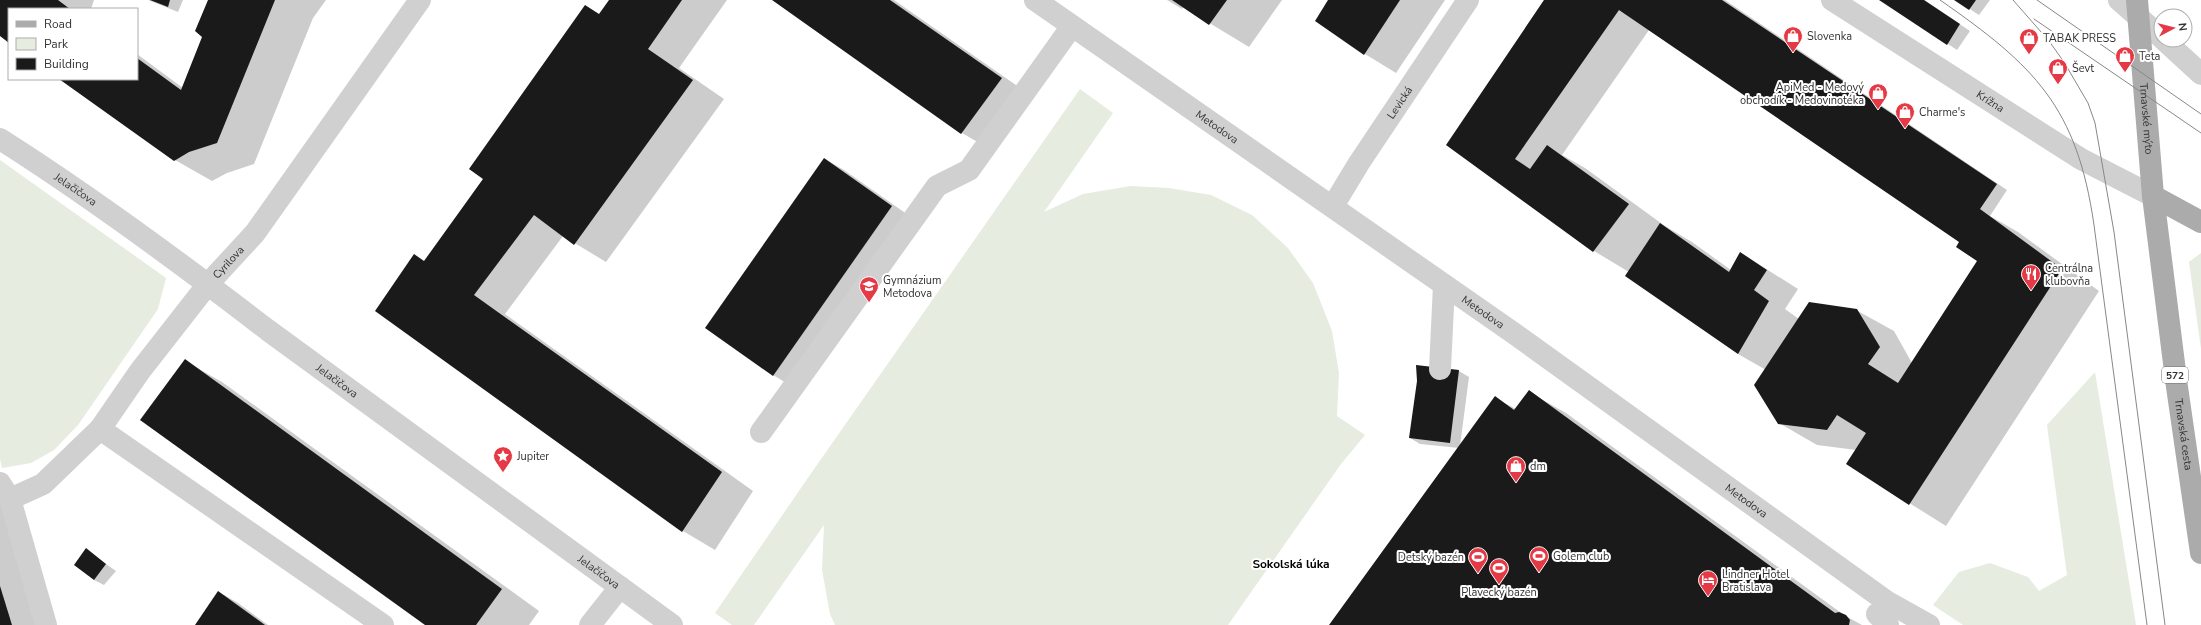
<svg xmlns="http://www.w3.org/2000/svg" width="2201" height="625" font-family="'Nunito Sans',sans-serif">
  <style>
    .green { fill: #e6ecdf }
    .shadow { fill: #0003; fill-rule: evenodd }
    .building { fill: #1a1a1a }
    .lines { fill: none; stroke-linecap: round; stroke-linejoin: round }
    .minor { stroke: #d0d0d0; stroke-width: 22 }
    .major { stroke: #ababab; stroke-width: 22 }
    .tram { stroke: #888; stroke-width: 1 }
    .labels { text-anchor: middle; stroke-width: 4; stroke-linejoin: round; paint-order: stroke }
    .shield { fill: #fff; stroke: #707070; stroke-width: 1 }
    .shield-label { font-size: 10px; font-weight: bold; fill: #333 }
    .poi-label { font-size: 11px; fill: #333; stroke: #fff; text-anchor: start }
    .street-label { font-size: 11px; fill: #333; stroke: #fff }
    .neighbourhood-label { font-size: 12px; font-weight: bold; fill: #000; stroke: #fff }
  </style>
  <rect width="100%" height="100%" fill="#fff"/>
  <g class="green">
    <polygon points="1080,89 1113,113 1044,212 1083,194 1131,186 1169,188 1211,195 1252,215 1288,248 1313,283 1332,331 1339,373 1337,416 1365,435 1341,464 1228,625 835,625 830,614 822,570 824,525 754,625 732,625 715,613 812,472"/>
    <polygon points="0,160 166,278 158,309 78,425 54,450 31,463 2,468 0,459"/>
    <polygon points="2201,253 2201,349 2189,262"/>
    <polygon points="2095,372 2136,625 1963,625 1933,605 1959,572 1990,563 2028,577 2039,591 2067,575 2047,425"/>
  </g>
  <g class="shadow">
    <polygon points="0,0 94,0 91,9 9,9 9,41 0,35"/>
    <polygon points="148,0 183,0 178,12"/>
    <polygon points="209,0 326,0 313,18 254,164 227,173 212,181 175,160 61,79 137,79 137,54 183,88 203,36"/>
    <polygon points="610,0 727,0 679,68 724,99 606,262 563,236 505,314 753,491 715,550 683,531 377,310 425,261"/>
    <polygon points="774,0 894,0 1033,97 993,151 962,133"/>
    <polygon points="1167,0 1282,0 1249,47 1183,7 1182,9"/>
    <polygon points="1329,0 1445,0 1396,73 1365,54 1316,21"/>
    <path d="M1544,0h181l282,190 -17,26 28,16 81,59 -153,235 -99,-62 9,-14 -39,-5 -38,-22 -13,-53 -28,-16 -111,-78 2,-4 -35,-21 -147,-106zM1649,30l312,211 17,19 -66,103 -18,-32 -38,-21 -57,9 -14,-10 13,-20 -57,-36 -10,17 -39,-28 -27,-16 -80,-58 -23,-13z"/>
    <polygon points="1881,0 1924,0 1970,31 1957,50"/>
    <polygon points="1956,0 1990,0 1979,15"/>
    <polygon points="825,159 844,170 911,217 793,387 773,375"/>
    <polygon points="185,361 222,382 539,611 529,625 427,625"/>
    <polygon points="1417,367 1459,371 1469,377 1460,446 1495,398 1516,409 1529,392 1566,413 1844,615 1862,625 1330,625 1459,448 1420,444 1410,438 1418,381"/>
    <polygon points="0,482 42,625 0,625"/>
    <polygon points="86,550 116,571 104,585 94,580"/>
    <polygon points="219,592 238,603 268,625 196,625"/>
  </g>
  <g class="building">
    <polygon points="0,0 58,0 70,9 9,9 9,43 0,36"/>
    <polygon points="150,0 170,0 168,7"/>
    <polygon points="208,0 275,0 217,143 189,152 174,161 59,79 137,79 137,58 181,90 202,37 195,31"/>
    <polygon points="609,0 682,0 648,49 693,80 574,245 534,215 474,295 722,472 682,532 375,311 414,254 424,261 483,179 469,169 585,5 599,14"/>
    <polygon points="772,0 890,0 1002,78 961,134"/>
    <polygon points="1172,0 1227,0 1209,25"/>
    <polygon points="1328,0 1400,0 1364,55 1315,21"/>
    <polygon points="1544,0 1722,0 1997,184 1980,209 2062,269 1909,505 1846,464 1866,433 1837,415 1827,430 1778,424 1754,385 1809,302 1857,309 1880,347 1868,364 1898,383 1977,261 1956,247 1959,242 1619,10 1515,159 1530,169 1547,145 1629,204 1593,252 1446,145"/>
    <polygon points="1879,0 1924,0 1960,24 1947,45"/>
    <polygon points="1954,0 1976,0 1969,10"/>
    <polygon points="824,158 892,206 773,376 705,328"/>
    <polygon points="1660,223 1729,272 1740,252 1767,270 1754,290 1769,301 1738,354 1625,276"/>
    <polygon points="185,359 502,589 476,625 425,625 140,420"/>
    <polygon points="1416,365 1459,370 1450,443 1409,438 1417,381"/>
    <polygon points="1529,390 1835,613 1839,612 1846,615 1850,620 1849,625 1329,625 1495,396 1514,410"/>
    <polygon points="86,548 106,564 94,580 74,565"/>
    <polygon points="0,586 12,625 0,625"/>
    <polygon points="218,591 265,625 195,625"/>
  </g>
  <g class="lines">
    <g class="minor">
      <path id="s1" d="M1035,0l477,332 374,269 43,24"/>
      <path id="s2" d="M1832,0l249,159 72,37"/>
      <polyline points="2119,0 2161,37"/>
      <polyline points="2164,40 2201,74"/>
      <path id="s3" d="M0,139c93,59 182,125 269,192l403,294"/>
      <path id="s4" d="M1333,206l26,-43 109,-163"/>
      <polyline points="1440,369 1444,285"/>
      <polyline points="100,429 383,625"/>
      <polyline points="761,432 937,186 969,170 1072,26"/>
      <polyline points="0,483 10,499 46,625"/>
      <path id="s5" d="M10,499l33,-15 57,-55 40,-58 68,-87 47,-51 165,-233"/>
      <polyline points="1877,614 1888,625"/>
      <polyline points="590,625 620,587"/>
    </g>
    <g class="major">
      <path id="s6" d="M2137,0l16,196 24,191 24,166"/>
      <polyline points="2153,196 2201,222"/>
    </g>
    <g class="tram">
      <path d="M1940,0c95,66 137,107 154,225l53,400"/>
      <polyline points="2013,0 2049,41 2064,62 2088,103 2095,123 2114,232 2165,625"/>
      <polyline points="2037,0 2201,114"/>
      <polyline points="2034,19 2201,133"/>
    </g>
  </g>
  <defs>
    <symbol id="shop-pin" viewBox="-11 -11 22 30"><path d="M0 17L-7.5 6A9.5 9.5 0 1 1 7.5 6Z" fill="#e63946" stroke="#fff"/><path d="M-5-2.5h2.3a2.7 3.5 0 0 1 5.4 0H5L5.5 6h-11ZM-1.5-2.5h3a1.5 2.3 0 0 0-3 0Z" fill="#fff"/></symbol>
    <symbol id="restaurant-pin" viewBox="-11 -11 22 30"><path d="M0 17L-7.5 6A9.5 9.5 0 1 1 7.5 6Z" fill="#e63946" stroke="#fff"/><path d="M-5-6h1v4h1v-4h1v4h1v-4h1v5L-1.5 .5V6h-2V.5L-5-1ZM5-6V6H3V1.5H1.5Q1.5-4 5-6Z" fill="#fff"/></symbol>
    <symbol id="school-pin" viewBox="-11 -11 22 30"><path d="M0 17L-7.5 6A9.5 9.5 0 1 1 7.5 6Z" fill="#e63946" stroke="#fff"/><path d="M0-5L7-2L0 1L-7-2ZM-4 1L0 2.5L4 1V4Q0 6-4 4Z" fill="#fff"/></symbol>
    <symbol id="sight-pin" viewBox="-11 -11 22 30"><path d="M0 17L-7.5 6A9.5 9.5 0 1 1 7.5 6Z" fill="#e63946" stroke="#fff"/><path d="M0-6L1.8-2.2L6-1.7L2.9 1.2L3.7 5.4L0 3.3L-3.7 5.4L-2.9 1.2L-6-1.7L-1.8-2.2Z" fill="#fff"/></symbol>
    <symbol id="stadium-pin" viewBox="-11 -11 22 30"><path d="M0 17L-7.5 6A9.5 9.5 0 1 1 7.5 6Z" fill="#e63946" stroke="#fff"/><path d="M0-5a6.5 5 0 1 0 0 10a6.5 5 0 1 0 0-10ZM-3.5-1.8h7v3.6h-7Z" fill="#fff"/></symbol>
    <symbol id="hotel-pin" viewBox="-11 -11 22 30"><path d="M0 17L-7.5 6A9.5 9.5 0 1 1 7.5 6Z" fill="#e63946" stroke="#fff"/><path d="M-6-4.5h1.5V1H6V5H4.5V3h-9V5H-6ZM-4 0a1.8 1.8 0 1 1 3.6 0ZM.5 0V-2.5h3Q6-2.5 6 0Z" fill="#fff"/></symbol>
  </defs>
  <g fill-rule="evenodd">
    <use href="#shop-pin" x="1782" y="25" width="22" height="30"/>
    <use href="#shop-pin" x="2018" y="27" width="22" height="30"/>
    <use href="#shop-pin" x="2114" y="45" width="22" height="30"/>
    <use href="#shop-pin" x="2047" y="57" width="22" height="30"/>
    <use href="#shop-pin" x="1867" y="82" width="22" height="30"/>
    <use href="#shop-pin" x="1894" y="101" width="22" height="30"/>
    <use href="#restaurant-pin" x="2020" y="263" width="22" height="30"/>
    <use href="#school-pin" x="858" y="275" width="22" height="30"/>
    <use href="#sight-pin" x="492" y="445" width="22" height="30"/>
    <use href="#shop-pin" x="1505" y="455" width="22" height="30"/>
    <use href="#stadium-pin" x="1528" y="545" width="22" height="30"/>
    <use href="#stadium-pin" x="1467" y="546" width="22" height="30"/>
    <use href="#stadium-pin" x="1488" y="557" width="22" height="30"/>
    <use href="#hotel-pin" x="1697" y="569" width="22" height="30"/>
  </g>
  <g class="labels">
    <rect class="shield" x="2162" y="367" width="26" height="16" rx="3"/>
    <g class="shield-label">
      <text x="2175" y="379">572</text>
    </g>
    <g class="poi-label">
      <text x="1807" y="40">Slovenka</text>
      <text x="2043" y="42">TABAK PRESS</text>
      <text x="2139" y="60">Teta</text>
      <text x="2072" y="72">Ševt</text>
      <text x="1864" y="91" text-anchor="end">ApiMed - Medový<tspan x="1864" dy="13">obchodík - Medovinotéka</tspan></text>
      <text x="1919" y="116">Charme's</text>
      <text x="2045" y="272">Centrálna<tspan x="2045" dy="13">klubovňa</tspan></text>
      <text x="883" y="284">Gymnázium<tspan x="883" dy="13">Metodova</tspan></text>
      <text x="517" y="460">Jupiter</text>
      <text x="1530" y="470">dm</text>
      <text x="1553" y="560">Golem club</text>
      <text x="1464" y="561" text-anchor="end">Detský bazén</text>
      <text x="1722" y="578">Lindner Hotel<tspan x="1722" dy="13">Bratislava</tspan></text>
      <text x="1499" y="596" text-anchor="middle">Plavecký bazén</text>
    </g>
    <g class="street-label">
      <text dy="4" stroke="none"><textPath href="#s2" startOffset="188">Krížna</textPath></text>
      <text dy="4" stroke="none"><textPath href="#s4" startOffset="123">Levická</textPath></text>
      <text dy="4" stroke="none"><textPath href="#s6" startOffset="119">Trnavské mýto</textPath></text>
      <text dy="4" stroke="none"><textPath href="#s1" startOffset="222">Metodova</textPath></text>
      <text dy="4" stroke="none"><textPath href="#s3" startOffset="91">Jelačičova</textPath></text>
      <text dy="4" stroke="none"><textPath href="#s5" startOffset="326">Cyrilova</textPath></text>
      <text dy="4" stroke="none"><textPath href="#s1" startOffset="546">Metodova</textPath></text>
      <text dy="4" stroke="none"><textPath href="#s3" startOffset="415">Jelačičova</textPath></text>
      <text dy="4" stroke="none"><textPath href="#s6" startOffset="437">Trnavská cesta</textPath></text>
      <text dy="4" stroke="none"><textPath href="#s1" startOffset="870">Metodova</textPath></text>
      <text dy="4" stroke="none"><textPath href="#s3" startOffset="739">Jelačičova</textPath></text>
    </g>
    <g class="neighbourhood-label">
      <text x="1291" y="568">Sokolská lúka</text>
    </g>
  </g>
  <rect x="8" y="8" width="130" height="72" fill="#ffffff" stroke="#adadad"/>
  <rect x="16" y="21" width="20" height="6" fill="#ababab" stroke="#adadad"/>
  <text x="44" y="28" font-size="12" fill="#333333">Road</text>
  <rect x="16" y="38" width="20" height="12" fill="#e6ecdf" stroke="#adadad"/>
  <text x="44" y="48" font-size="12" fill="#333333">Park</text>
  <rect x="16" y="58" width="20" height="12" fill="#1a1a1a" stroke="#adadad"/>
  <text x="44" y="68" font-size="12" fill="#333333">Building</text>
  <g transform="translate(2173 28) rotate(83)"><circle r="19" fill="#ffffff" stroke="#adadad"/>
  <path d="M0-3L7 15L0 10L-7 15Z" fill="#e63946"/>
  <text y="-6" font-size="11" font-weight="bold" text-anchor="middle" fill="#333333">N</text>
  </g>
</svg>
